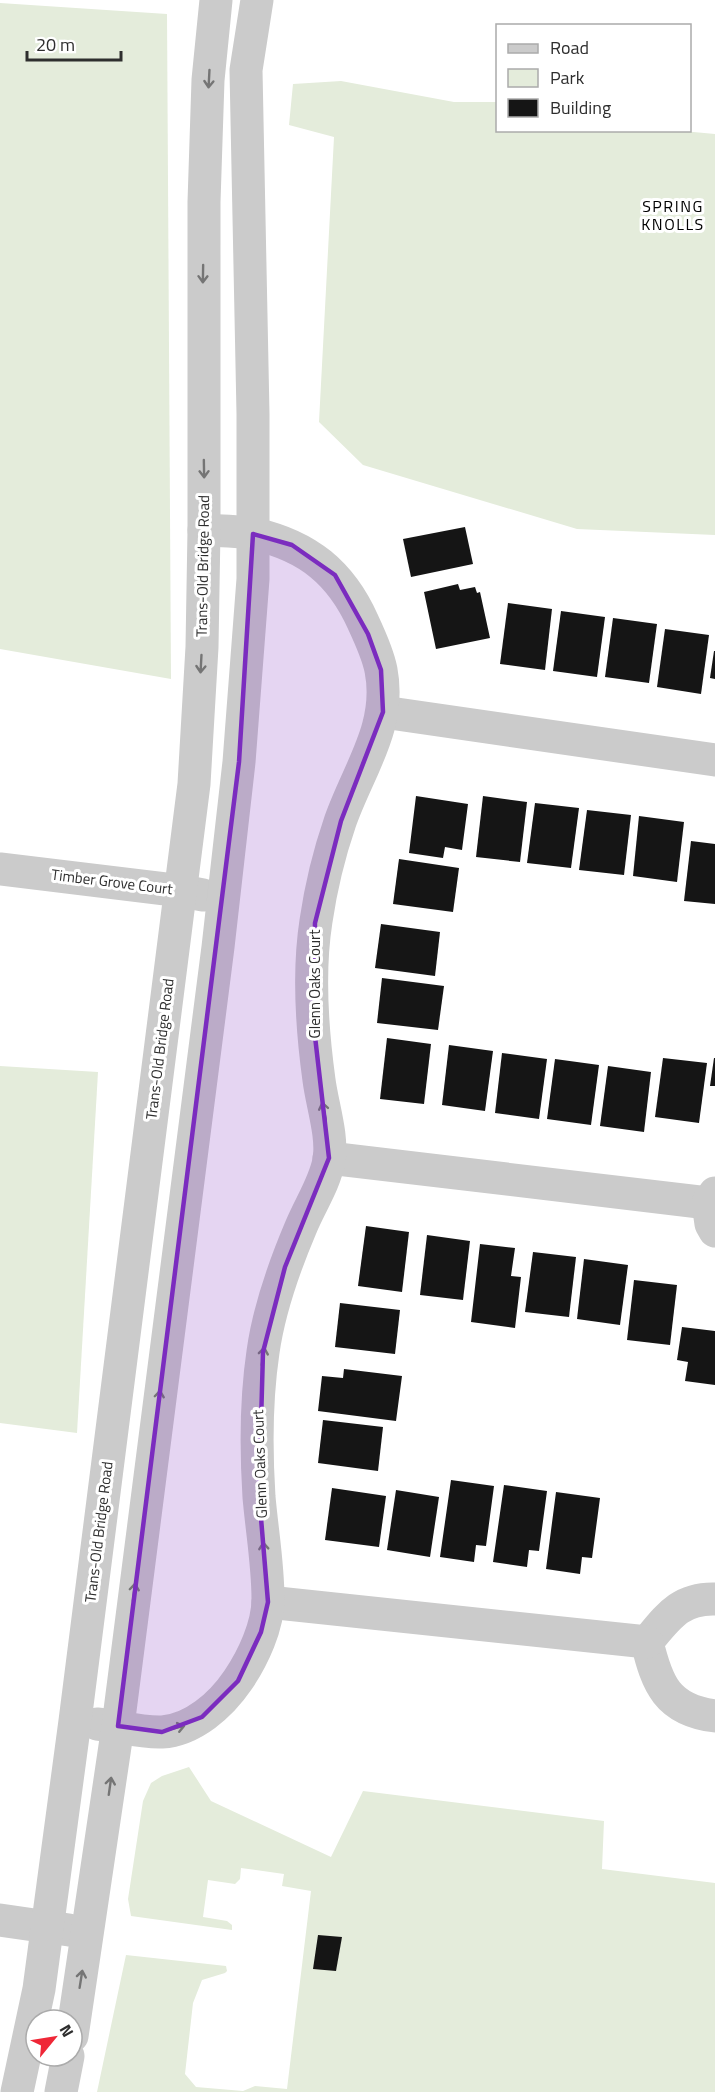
<svg xmlns="http://www.w3.org/2000/svg" width="715" height="2092" font-family="'Titillium Web',sans-serif">
  <style>
    .green { fill: #e4ecdb }
    .building { fill: #151515 }
    .lines { fill: none; stroke-linecap: round; stroke-linejoin: round }
    .minor { stroke: #cbcbcb; stroke-width: 33 }
    .oneway { stroke: #757575 }
    .marked { fill: #7b2cbf; fill-opacity: 0.2; stroke: #7b2cbf; stroke-width: 4.5; stroke-linejoin: round }
    .labels { text-anchor: middle; stroke-width: 6; stroke-linejoin: round; paint-order: stroke }
    .street-label { font-size: 15px; fill: #2e2e2e; stroke: #fff }
    .neighbourhood-label { font-size: 16px; letter-spacing: 1.5px; fill: #000; stroke: #fff }
  </style>
  <rect width="100%" height="100%" fill="#fff"/>
  <g class="green">
    <polygon points="0,3 167,14 171,679 0,649"/>
    <polygon points="341,81 454,102 497,102 498,130 672,130 715,134 715,535 577,529 363,465 319,422 334,137 289,125 293,84"/>
    <polygon points="0,1066 98,1072 77,1433 0,1423"/>
    <polygon points="189,1767 211,1801 331,1857 363,1791 604,1821 602,1869 715,1883 715,2092 97,2092 126,1955 226,1966 227,1971 225,1973 202,1980 193,2003 185,2074 196,2087 243,2091 255,2086 287,2089 311,1891 282,1886 284,1874 241,1868 240,1879 235,1884 208,1880 203,1917 227,1921 232,1925 232,1930 131,1916 128,1899 143,1801 151,1783 162,1776"/>
  </g>
  <g class="building">
    <polygon points="465,527 473,564 411,577 403,539"/>
    <polygon points="458,584 460,590 475,587 477,593 480,592 490,638 436,649 424,592"/>
    <polygon points="508,603 552,609 545,670 500,664"/>
    <polygon points="561,611 605,617 597,677 553,671"/>
    <polygon points="613,618 657,624 649,683 605,677"/>
    <polygon points="665,629 709,635 701,694 657,687"/>
    <polygon points="714,651 715,651 715,679 710,678"/>
    <polygon points="416,796 468,804 462,850 445,847 443,858 409,853"/>
    <polygon points="483,796 527,802 520,862 476,857"/>
    <polygon points="535,803 579,808 571,868 527,863"/>
    <polygon points="587,810 631,815 624,875 579,870"/>
    <polygon points="639,816 684,822 677,882 633,876"/>
    <polygon points="691,841 715,844 715,904 684,901"/>
    <polygon points="399,859 459,868 453,912 393,904"/>
    <polygon points="381,924 440,932 435,976 375,968"/>
    <polygon points="382,978 444,986 438,1030 377,1023"/>
    <polygon points="387,1038 431,1044 424,1104 380,1099"/>
    <polygon points="449,1045 493,1051 485,1111 442,1105"/>
    <polygon points="502,1053 547,1059 539,1119 495,1113"/>
    <polygon points="663,1058 707,1063 699,1123 655,1117"/>
    <polygon points="714,1058 715,1058 715,1086 710,1086"/>
    <polygon points="555,1059 599,1065 591,1125 547,1119"/>
    <polygon points="608,1066 651,1072 644,1132 600,1126"/>
    <polygon points="366,1226 409,1232 402,1292 358,1286"/>
    <polygon points="427,1235 470,1241 463,1300 420,1295"/>
    <polygon points="480,1244 515,1248 511,1276 521,1277 515,1328 471,1322"/>
    <polygon points="533,1252 576,1257 569,1317 525,1312"/>
    <polygon points="584,1259 628,1265 620,1325 577,1319"/>
    <polygon points="634,1280 677,1285 670,1345 627,1340"/>
    <polygon points="340,1303 400,1310 395,1354 335,1347"/>
    <polygon points="682,1327 715,1331 715,1385 685,1381 688,1362 677,1360"/>
    <polygon points="344,1369 402,1376 396,1421 318,1411 322,1376 343,1378"/>
    <polygon points="323,1420 383,1427 378,1471 318,1463"/>
    <polygon points="451,1480 494,1486 486,1546 476,1545 474,1562 440,1557"/>
    <polygon points="504,1485 547,1491 539,1551 529,1550 527,1567 493,1562"/>
    <polygon points="332,1488 386,1496 379,1547 325,1540"/>
    <polygon points="396,1490 439,1497 430,1557 387,1550"/>
    <polygon points="556,1492 600,1498 592,1558 582,1557 580,1574 546,1569"/>
    <polygon points="318,1935 342,1937 336,1971 313,1969"/>
  </g>
  <g class="lines">
    <g class="minor">
      <polyline points="383,712 715,760"/>
      <polyline points="0,869 182,891 203,895"/>
      <polyline points="329,1158 708,1203"/>
      <polyline points="715,1193 708,1203 711,1224 715,1231"/>
      <path d="M715,1599c-35,-1 -47,18 -68,43 10,42 20,68 68,74"/>
      <polyline points="268,1602 647,1642"/>
      <path d="M97,1724c20,2 45,9 65,8 31,-2 59,-27 76,-52 15,-22 30,-54 30,-81 0,-34 -6,-68 -9,-102 -3,-47 -3,-98 4,-145 6,-43 21,-85 38,-125 9,-22 24,-44 28,-67 4,-24 -7,-56 -10,-80 -7,-51 -11,-108 -3,-159 5,-34 13,-67 24,-99 18,-52 52,-95 41,-152 -3,-16 -11,-33 -18,-48 -22,-49 -55,-76 -108,-88 -16,-3 -34,-3 -51,-4"/>
      <polyline points="0,1920 69,1930"/>
      <polyline points="72,2036 118,1726 218,947 239,762 253,579 253,414 246,70 257,0"/>
      <polyline points="17,2092 39,1989 75,1721 194,784 202,647 204,530 204,202 208,80 216,0"/>
      <polyline points="61,2092 68,2056"/>
    </g>
  </g>
  <defs><path id="oneway-shaft" d="M-6 0H5M1.5-3L5.5 0L1.5 3" fill="none" stroke-width="1.6" stroke-linecap="round" stroke-linejoin="round" transform="scale(1.5)"/></defs>
  <g class="oneway">
    <use href="#oneway-shaft" transform="translate(209 79) rotate(93)"/>
    <use href="#oneway-shaft" transform="translate(203 274) rotate(91)"/>
    <use href="#oneway-shaft" transform="translate(204 469) rotate(89)"/>
    <use href="#oneway-shaft" transform="translate(201 664) rotate(93)"/>
    <use href="#oneway-shaft" transform="translate(324 1111) rotate(-102)"/>
    <use href="#oneway-shaft" transform="translate(263 1356) rotate(-82)"/>
    <use href="#oneway-shaft" transform="translate(159 1399) rotate(-83)"/>
    <use href="#oneway-shaft" transform="translate(264 1551) rotate(-95)"/>
    <use href="#oneway-shaft" transform="translate(134 1592) rotate(-83)"/>
    <use href="#oneway-shaft" transform="translate(176 1728) rotate(-14)"/>
    <use href="#oneway-shaft" transform="translate(110 1786) rotate(-82)"/>
    <use href="#oneway-shaft" transform="translate(81 1979) rotate(-81)"/>
  </g>
  <path class="marked" d="M253,534l39,11 43,30 33,59 13,36 2,42 -42,109 -26,102 -2,96 16,139 -44,109 -22,85 -4,142 9,108 -7,30 -23,49 -36,36 -40,15 -44,-6 121,-964z"/>
  <g class="labels">
    <g class="street-label">
      <text transform="translate(203 566) rotate(-89)" y="5">Trans-Old Bridge Road</text>
      <text transform="translate(112 882) rotate(7)" y="5">Timber Grove Court</text>
      <text transform="translate(315 984) rotate(-90)" y="5">Glenn Oaks Court</text>
      <text transform="translate(160 1049) rotate(-83)" y="5">Trans-Old Bridge Road</text>
      <text transform="translate(260 1464) rotate(-92)" y="5">Glenn Oaks Court</text>
      <text transform="translate(99 1532) rotate(-83)" y="5">Trans-Old Bridge Road</text>
    </g>
    <g class="neighbourhood-label">
      <text x="673" y="212">SPRING<tspan x="673" dy="18">KNOLLS</tspan></text>
    </g>
  </g>
  <rect x="496" y="24" width="195" height="108" fill="#ffffff" stroke="#ababab" stroke-width="1.5"/>
  <rect x="508" y="44" width="30" height="9" fill="#cbcbcb" stroke="#ababab" stroke-width="1.5"/>
  <text x="550" y="54" font-size="18" fill="#2e2e2e">Road</text>
  <rect x="508" y="69" width="30" height="18" fill="#e4ecdb" stroke="#ababab" stroke-width="1.5"/>
  <text x="550" y="84" font-size="18" fill="#2e2e2e">Park</text>
  <rect x="508" y="99" width="30" height="18" fill="#151515" stroke="#ababab" stroke-width="1.5"/>
  <text x="550" y="114" font-size="18" fill="#2e2e2e">Building</text>
  <g transform="translate(54 2038) rotate(60)"><circle r="28" fill="#ffffff" stroke="#ababab" stroke-width="1.5"/>
  <path d="M0-4.5L10 22L0 15L-10 22Z" fill="#ef2737"/>
  <text y="-9" font-size="16" font-weight="bold" text-anchor="middle" fill="#2e2e2e">N</text>
  </g>
  <path d="M27 51v9h94v-9" fill="none" stroke="#2e2e2e" stroke-width="3"/>
  <text x="36" y="51" font-size="18" fill="#2e2e2e" stroke="#ffffff" stroke-width="4.5" paint-order="stroke">20 m</text>
</svg>
